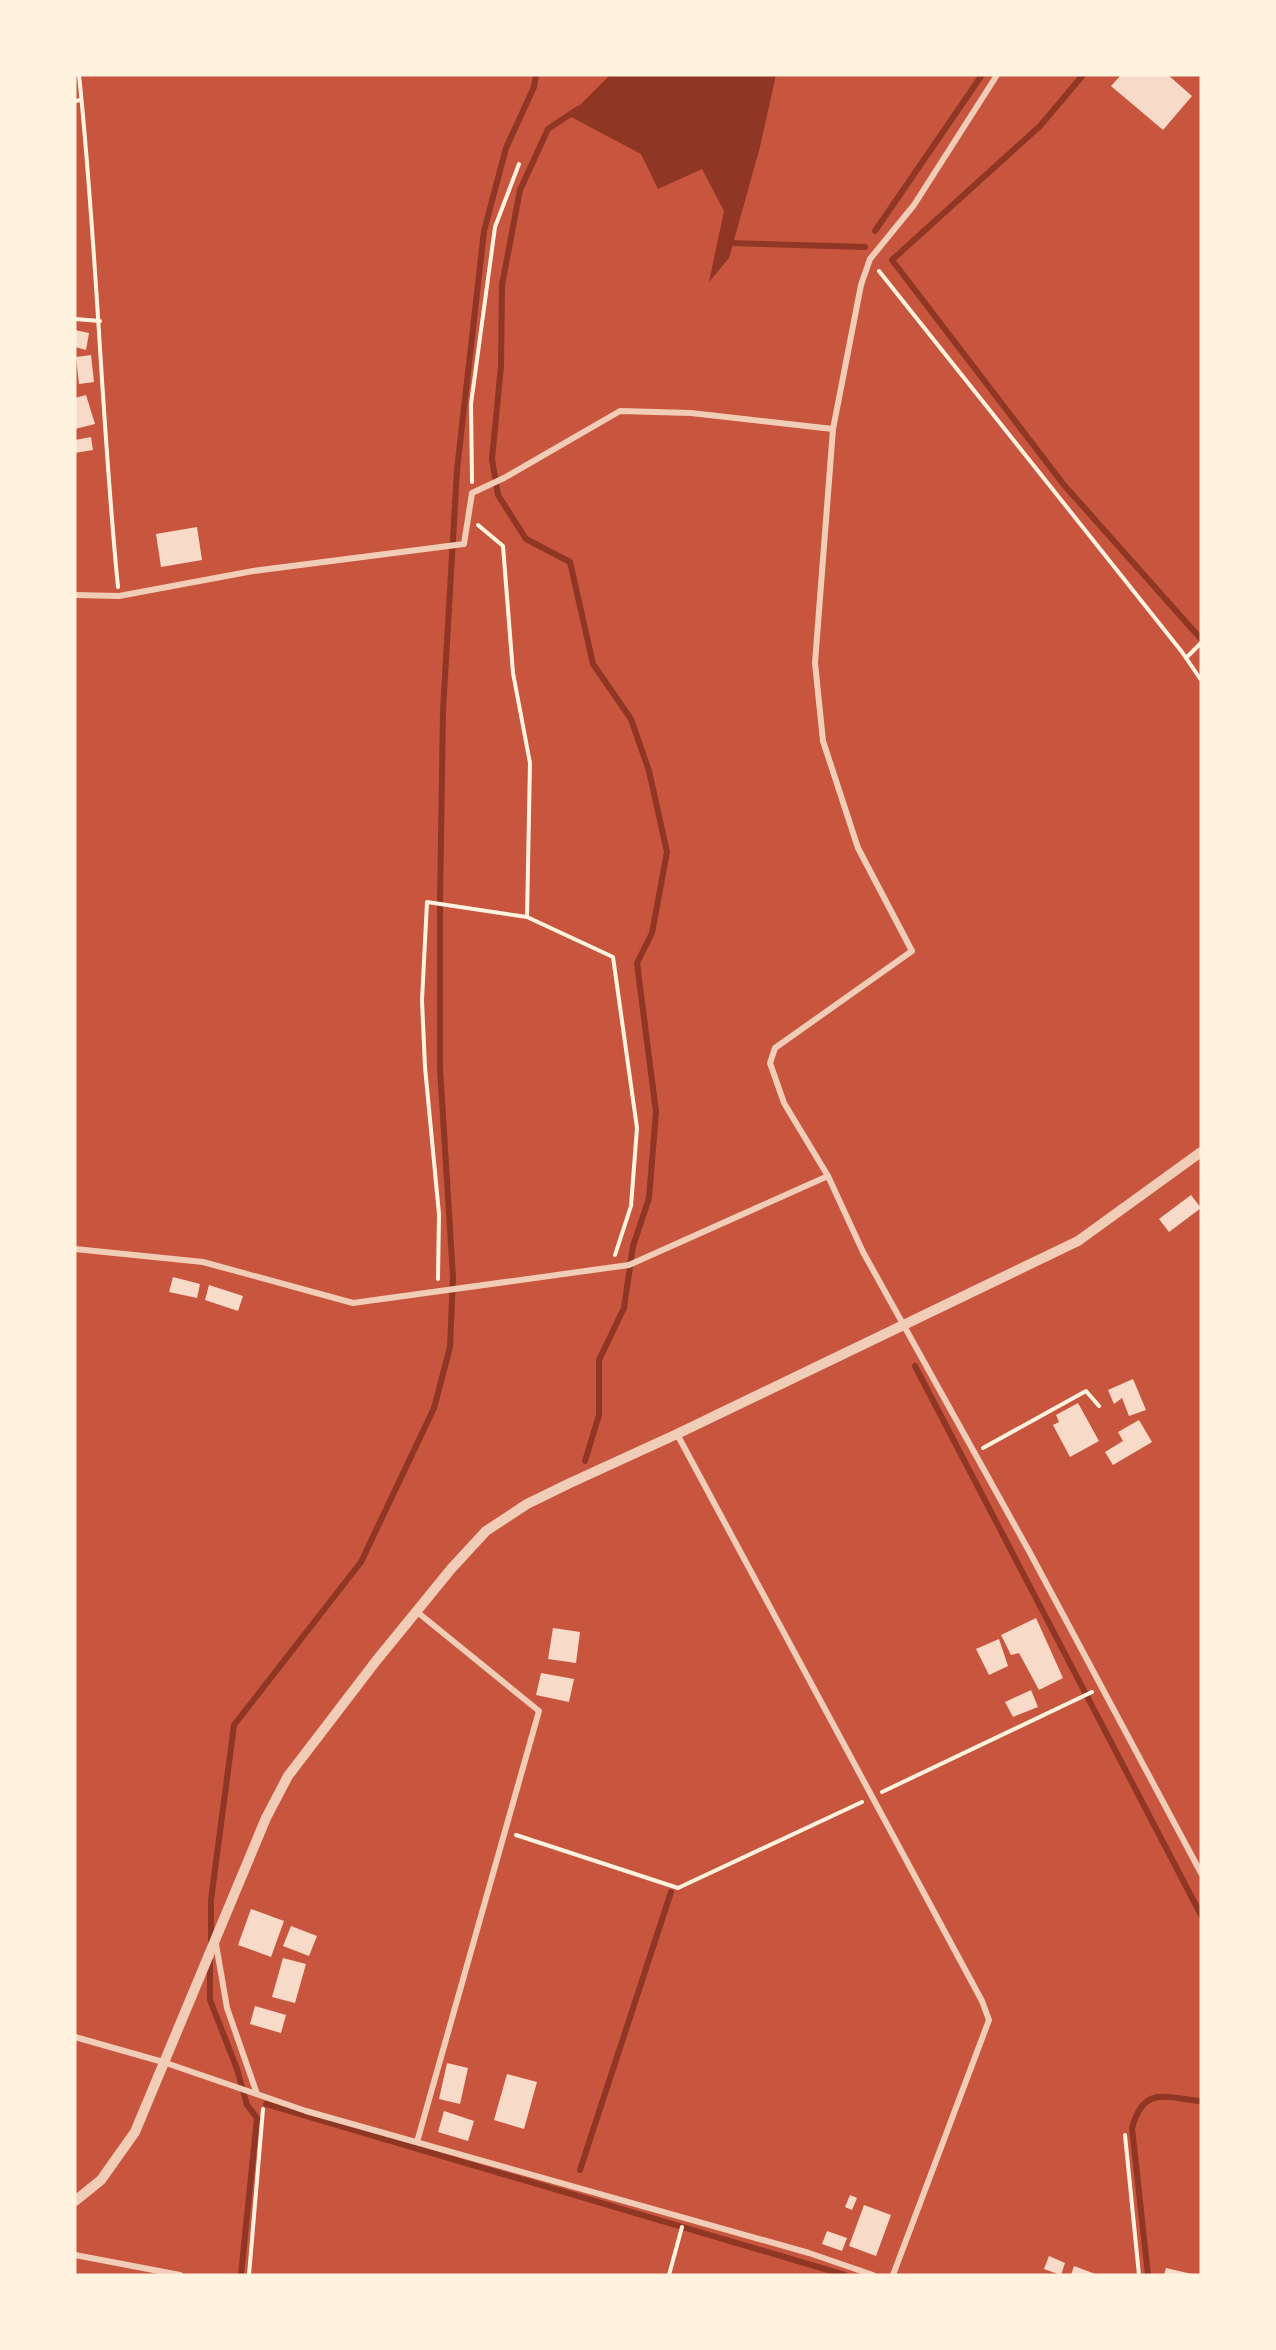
<svg xmlns="http://www.w3.org/2000/svg" width="1276" height="2350" font-family="Roboto,sans-serif">
  <style>
    .water { fill: #8f3625 }
    .lines { fill: none; stroke-linecap: round; stroke-linejoin: round }
    .stream { stroke: #8f3625; stroke-width: 6 }
    .building { fill: #f7dbc8 }
    .path { stroke: #fff3e0; stroke-width: 4 }
    .minor { stroke: #f1ccb7; stroke-width: 6 }
    .tertiary { stroke: #f1ccb7; stroke-width: 10 }
  </style>
  <rect width="100%" height="100%" fill="#c8553d"/>
  <polygon class="water" points="610,75 776,75 760,147 729,258 709,282 724,211 702,169 658,189 641,154 569,116"/>
  <g class="lines">
    <g class="stream">
      <polyline points="1083,75 1040,126 892,260 1064,485 1201,639"/>
      <polyline points="578,109 548,129 520,190 502,285 501,366 492,459 498,495 526,539 570,562 593,664 631,719 649,771 667,852 652,933 637,963 656,1112 649,1198 633,1246 624,1308 599,1360 599,1415 585,1461"/>
      <polyline points="875,231 982,75"/>
      <polyline points="728,243 865,247"/>
      <polyline points="915,1366 1201,1915"/>
      <polyline points="211,1943 211,1900 234,1725 361,1562 434,1408 450,1347 453,1277 440,1068 440,902 443,711 457,470 484,231 506,148 534,87 536,75"/>
      <polyline points="210,1959 210,2000 237,2069 247,2105 257,2118 241,2275"/>
      <polyline points="266,2104 845,2275"/>
      <polyline points="580,2170 671,1892"/>
      <path d="M1148,2275l-16,-147c12,-43 32,-30 69,-27"/>
    </g>
  </g>
  <g class="building">
    <polygon points="1121,75 1168,75 1192,96 1163,130 1111,86"/>
    <polygon points="75,330 89,333 86,350 75,347"/>
    <polygon points="91,355 94,382 79,384 76,357"/>
    <polygon points="86,395 95,424 75,429 75,398"/>
    <polygon points="91,437 93,450 75,453 75,440"/>
    <polygon points="197,527 202,560 161,567 156,534"/>
    <polygon points="1191,1195 1201,1208 1169,1232 1159,1219"/>
    <polygon points="173,1277 200,1284 197,1298 169,1292"/>
    <polygon points="209,1285 243,1296 238,1311 205,1300"/>
    <polygon points="1133,1379 1146,1410 1129,1416 1122,1398 1114,1404 1108,1390"/>
    <polygon points="1078,1403 1099,1441 1070,1457 1053,1425 1059,1422 1056,1415"/>
    <polygon points="1139,1420 1152,1442 1113,1465 1105,1452 1123,1441 1118,1432"/>
    <polygon points="1036,1618 1063,1678 1039,1690 1019,1653 1011,1655 1001,1635"/>
    <polygon points="553,1628 580,1632 576,1663 548,1659"/>
    <polygon points="999,1639 1008,1666 989,1675 976,1649"/>
    <polygon points="541,1673 574,1679 569,1702 536,1695"/>
    <polygon points="1031,1690 1038,1707 1013,1717 1005,1702"/>
    <polygon points="251,1909 284,1921 271,1957 238,1945"/>
    <polygon points="291,1926 317,1936 309,1956 283,1946"/>
    <polygon points="283,1958 306,1964 295,2003 272,1997"/>
    <polygon points="255,2006 286,2015 281,2033 250,2024"/>
    <polygon points="447,2063 468,2068 460,2104 439,2099"/>
    <polygon points="507,2074 537,2082 524,2129 494,2120"/>
    <polygon points="444,2111 474,2121 468,2141 438,2132"/>
    <polygon points="850,2195 857,2198 852,2210 845,2207"/>
    <polygon points="864,2205 891,2215 876,2256 849,2246"/>
    <polygon points="827,2231 847,2238 842,2251 822,2244"/>
    <polygon points="1049,2256 1065,2263 1061,2275 1044,2269"/>
    <polygon points="1074,2266 1098,2275 1071,2275"/>
    <polygon points="1166,2268 1192,2274 1192,2275 1164,2275"/>
  </g>
  <g class="lines">
    <g class="path">
      <path d="M79,75c18,170 22,341 39,512"/>
      <polyline points="75,101 81,100"/>
      <polyline points="879,271 1182,652 1201,680"/>
      <polyline points="75,319 100,321"/>
      <polyline points="472,482 471,404 495,227 519,164"/>
      <polyline points="478,525 503,546 513,673 530,763 527,917 613,957 637,1128 631,1206 615,1255"/>
      <polyline points="1186,658 1201,643"/>
      <polyline points="438,1279 439,1214 425,1067 422,1000 427,902 527,917"/>
      <polyline points="983,1448 1086,1391 1099,1406"/>
      <polyline points="882,1792 1092,1692"/>
      <polyline points="516,1835 678,1888 862,1802"/>
      <polyline points="1125,2135 1139,2275"/>
      <polyline points="249,2275 263,2109"/>
      <polyline points="669,2275 682,2227"/>
    </g>
    <g class="minor">
      <polyline points="997,75 914,205 870,259 861,285 833,429 815,663 823,741 858,848 912,951 775,1048 770,1063 784,1103 828,1176 863,1252 1029,1551 1201,1873"/>
      <polyline points="75,595 119,596 253,571 464,544 472,493 504,478 620,411 691,413 833,429"/>
      <polyline points="75,1249 203,1262 353,1303 629,1265 828,1176"/>
      <polyline points="677,1434 982,2001 989,2020 893,2275"/>
      <polyline points="416,1611 539,1711 417,2142"/>
      <polyline points="216,1944 227,2008 257,2094"/>
      <polyline points="75,2037 163,2062 306,2111 809,2253 873,2275"/>
      <polyline points="75,2255 180,2275"/>
    </g>
    <polyline class="tertiary" points="75,2201 101,2180 135,2132 266,1818 288,1776 376,1661 451,1569 486,1531 527,1504 570,1483 677,1434 1078,1241 1201,1152"/>
  </g>
  <rect width="1276" height="2350" fill="none" stroke="#fff3e0" stroke-width="153"/>
</svg>
